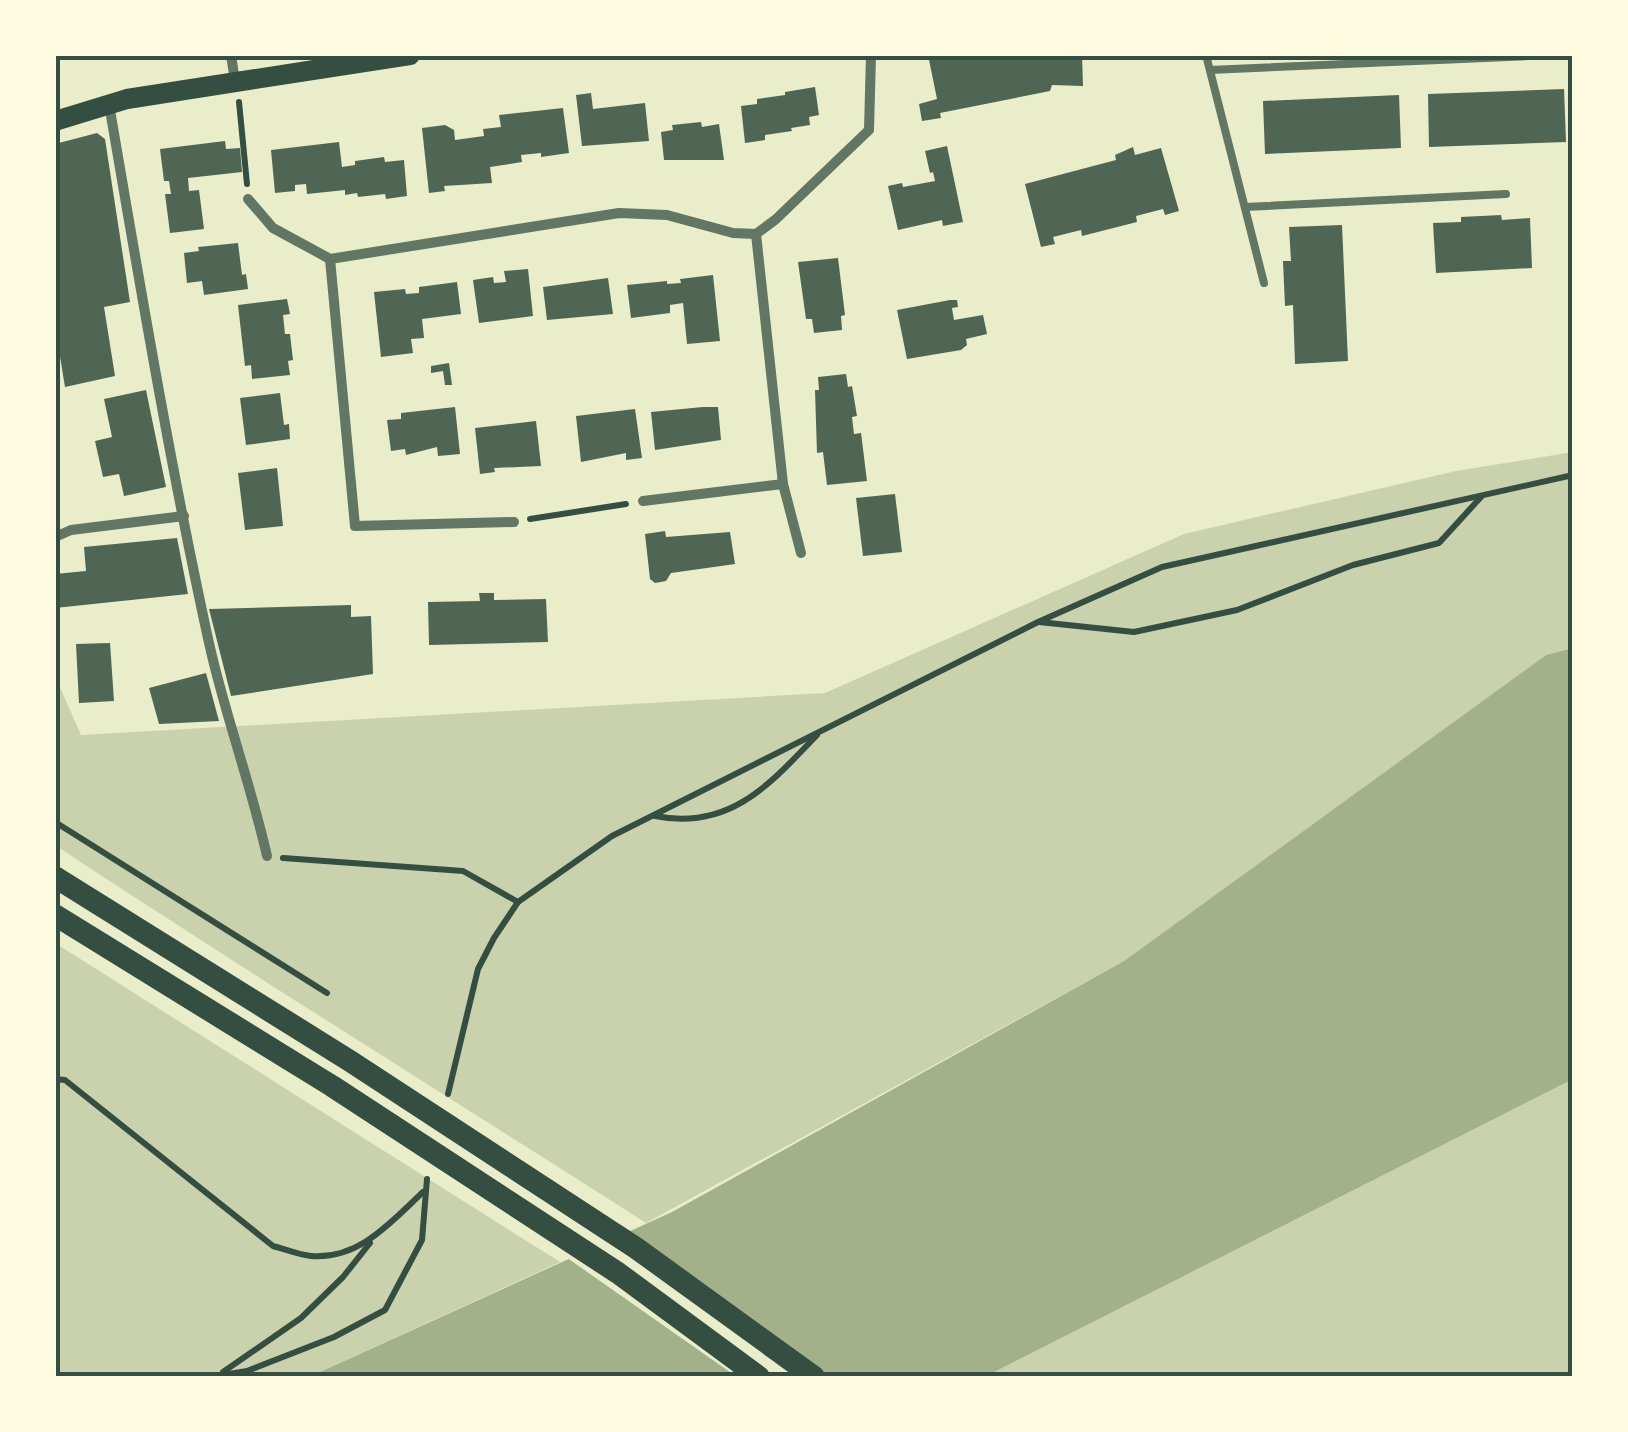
<svg xmlns="http://www.w3.org/2000/svg" width="1628" height="1432" font-family="Helvetica,sans-serif">
  <style>
    .green { fill: #cad2ad }
    .water { fill: #a3b18a }
    .pier { fill: #e9edc9 }
    .building { fill: #4f6655 }
    .lines { fill: none; stroke-linecap: round; stroke-linejoin: round }
    .path { stroke: #344e41; stroke-width: 6 }
    .service { stroke: #617663; stroke-width: 8 }
    .minor { stroke: #617663; stroke-width: 10 }
    .secondary { stroke: #344e41; stroke-width: 20 }
    .trunk { stroke: #344e41; stroke-width: 22 }
    .neatline { fill: none; stroke: #344e41; stroke-width: 4 }
  </style>
  <rect width="100%" height="100%" fill="#e9edc9"/>
  <g class="green">
    <path d="M1573,452v196l-27,7 -422,306 -478,262c-197,-126 -396,-249 -591,-378v-169l26,59 744,-42 359,-159 272,-63z"/>
    <polygon points="55,943 560,1262 309,1377 55,1377"/>
    <polygon points="1573,1079 1573,1377 984,1377 1010,1361"/>
  </g>
  <polygon class="water" points="1573,648 1573,1079 984,1377 309,1377 672,1212 1124,961 1546,655"/>
  <polygon class="pier" points="619,1230 663,1260 825,1377 737,1377 563,1255"/>
  <g class="building">
    <polygon points="928,55 1082,55 1083,86 1052,85 1050,91 940,113 941,118 922,121 919,104 937,99"/>
    <polygon points="815,87 819,115 809,117 810,125 791,128 792,131 765,135 765,140 745,143 741,106 757,104 757,99 785,95 785,92"/>
    <polygon points="1564,89 1566,142 1429,147 1428,94"/>
    <polygon points="591,93 593,109 645,103 649,141 582,146 576,95"/>
    <polygon points="1399,95 1401,148 1265,154 1263,101"/>
    <polygon points="563,108 569,153 541,157 541,153 521,155 522,162 490,167 492,183 444,186 445,191 429,193 422,128 445,125 454,130 455,140 484,136 483,129 501,127 499,115"/>
    <polygon points="701,122 702,127 719,124 724,160 664,160 661,132 673,130 672,125"/>
    <polygon points="97,133 105,139 130,302 104,307 115,376 65,387 55,326 55,144"/>
    <polygon points="225,141 226,149 240,148 242,172 188,178 189,191 199,190 204,229 170,233 165,194 171,194 169,181 164,181 160,149"/>
    <polygon points="339,142 342,167 355,165 355,161 384,157 385,162 404,160 407,196 386,199 385,194 358,197 357,193 345,195 345,190 307,194 306,184 295,185 295,191 275,193 271,150"/>
    <polygon points="947,146 963,222 943,226 942,220 898,230 888,186 902,183 903,187 935,181 933,172 930,173 925,151"/>
    <polygon points="1133,147 1135,155 1161,148 1179,211 1165,215 1163,209 1136,216 1137,222 1082,236 1081,230 1053,237 1055,244 1041,247 1025,184 1116,160 1115,155"/>
    <polygon points="1501,215 1502,220 1530,218 1532,268 1436,273 1433,223 1461,222 1461,217"/>
    <polygon points="1342,225 1348,361 1295,364 1293,305 1285,306 1283,261 1291,261 1289,227"/>
    <polygon points="238,243 242,275 246,274 248,289 204,295 202,281 187,283 184,253 199,251 198,247"/>
    <polygon points="838,258 845,315 841,316 842,330 814,333 812,319 806,319 798,262"/>
    <polygon points="528,269 533,316 479,323 473,280 493,277 494,283 506,282 504,271"/>
    <polygon points="713,275 720,341 687,344 683,303 670,305 670,313 631,318 627,285 667,281 667,284 681,283 680,279"/>
    <polygon points="608,278 613,314 547,320 543,287"/>
    <polygon points="457,282 461,314 422,319 424,338 411,339 413,353 381,357 374,292 405,289 406,294 419,293 419,287"/>
    <polygon points="287,299 290,314 283,315 285,334 290,334 293,360 288,361 290,375 252,379 251,365 245,366 238,305"/>
    <polygon points="950,300 957,300 958,307 952,308 954,320 983,315 987,334 966,339 967,345 961,350 907,359 897,310"/>
    <polygon points="449,363 452,385 445,385 443,371 431,373 431,366"/>
    <polygon points="846,374 848,387 852,386 857,416 852,417 854,434 861,433 867,481 827,485 823,452 817,453 815,390 819,390 818,377"/>
    <polygon points="146,390 166,487 124,496 119,474 103,477 95,441 112,437 104,399"/>
    <polygon points="280,393 284,425 289,424 290,439 246,445 240,398"/>
    <polygon points="455,407 460,454 438,456 437,447 406,455 405,449 391,451 387,420 401,419 401,413"/>
    <polygon points="703,407 718,407 721,440 655,450 651,412"/>
    <polygon points="635,409 642,458 626,460 626,453 581,462 576,416"/>
    <polygon points="536,421 541,466 494,468 495,472 480,474 475,428"/>
    <polygon points="277,468 283,526 245,530 238,473"/>
    <polygon points="895,494 902,552 863,556 856,498"/>
    <polygon points="665,531 666,537 730,532 735,564 671,573 666,581 655,583 650,579 645,534"/>
    <polygon points="177,538 188,594 55,608 55,574 86,571 84,547"/>
    <polygon points="479,593 494,593 494,600 546,599 548,642 429,645 428,602 480,601"/>
    <polygon points="351,605 351,617 371,616 373,674 231,696 209,609"/>
    <polygon points="110,643 114,701 79,703 76,644"/>
    <polygon points="206,673 219,721 159,724 149,688"/>
  </g>
  <g class="lines">
    <g class="path">
      <polyline points="239,102 247,184"/>
      <polyline points="530,519 626,504"/>
      <polyline points="1039,622 1134,632 1237,610 1353,565 1439,543 1481,497"/>
      <path d="M655,816c75,15 115,-32 162,-81"/>
      <polyline points="55,822 327,993"/>
      <polyline points="283,858 463,871 518,902"/>
      <path d="M55,1079l10,1 208,166c12,3 26,9 38,10 48,4 80,-34 112,-64"/>
      <polyline points="448,1094 478,969 494,938 518,902 612,836 1038,622 1162,567 1573,475"/>
      <polyline points="223,1372 301,1318 343,1277 370,1243"/>
      <polyline points="211,1377 247,1371 334,1337 385,1310 422,1240 427,1179"/>
    </g>
    <g class="service">
      <polyline points="1206,55 1264,283"/>
      <polyline points="1210,70 1529,56"/>
      <polyline points="1245,207 1506,194"/>
    </g>
    <g class="minor">
      <polyline points="231,55 235,81"/>
      <path d="M109,104c31,181 61,361 100,539 16,72 42,142 58,213"/>
      <polyline points="248,199 273,228 330,259 619,213 667,215 733,233 756,234"/>
      <polyline points="330,259 355,526 514,522"/>
      <polyline points="643,501 783,484"/>
      <polyline points="55,537 71,530 184,516"/>
      <polyline points="801,553 783,484 756,234 775,220 869,130 871,55"/>
    </g>
    <polyline class="secondary" points="55,121 127,99 410,55"/>
    <g class="trunk">
      <polyline points="55,877 350,1061 636,1248 814,1377"/>
      <polyline points="55,915 332,1086 618,1273 759,1377"/>
    </g>
  </g>
  <rect width="1628" height="1432" fill="none" stroke="#fefae0" stroke-width="115"/>
  <rect x="58" y="58" width="1512" height="1316" class="neatline"/>
</svg>
